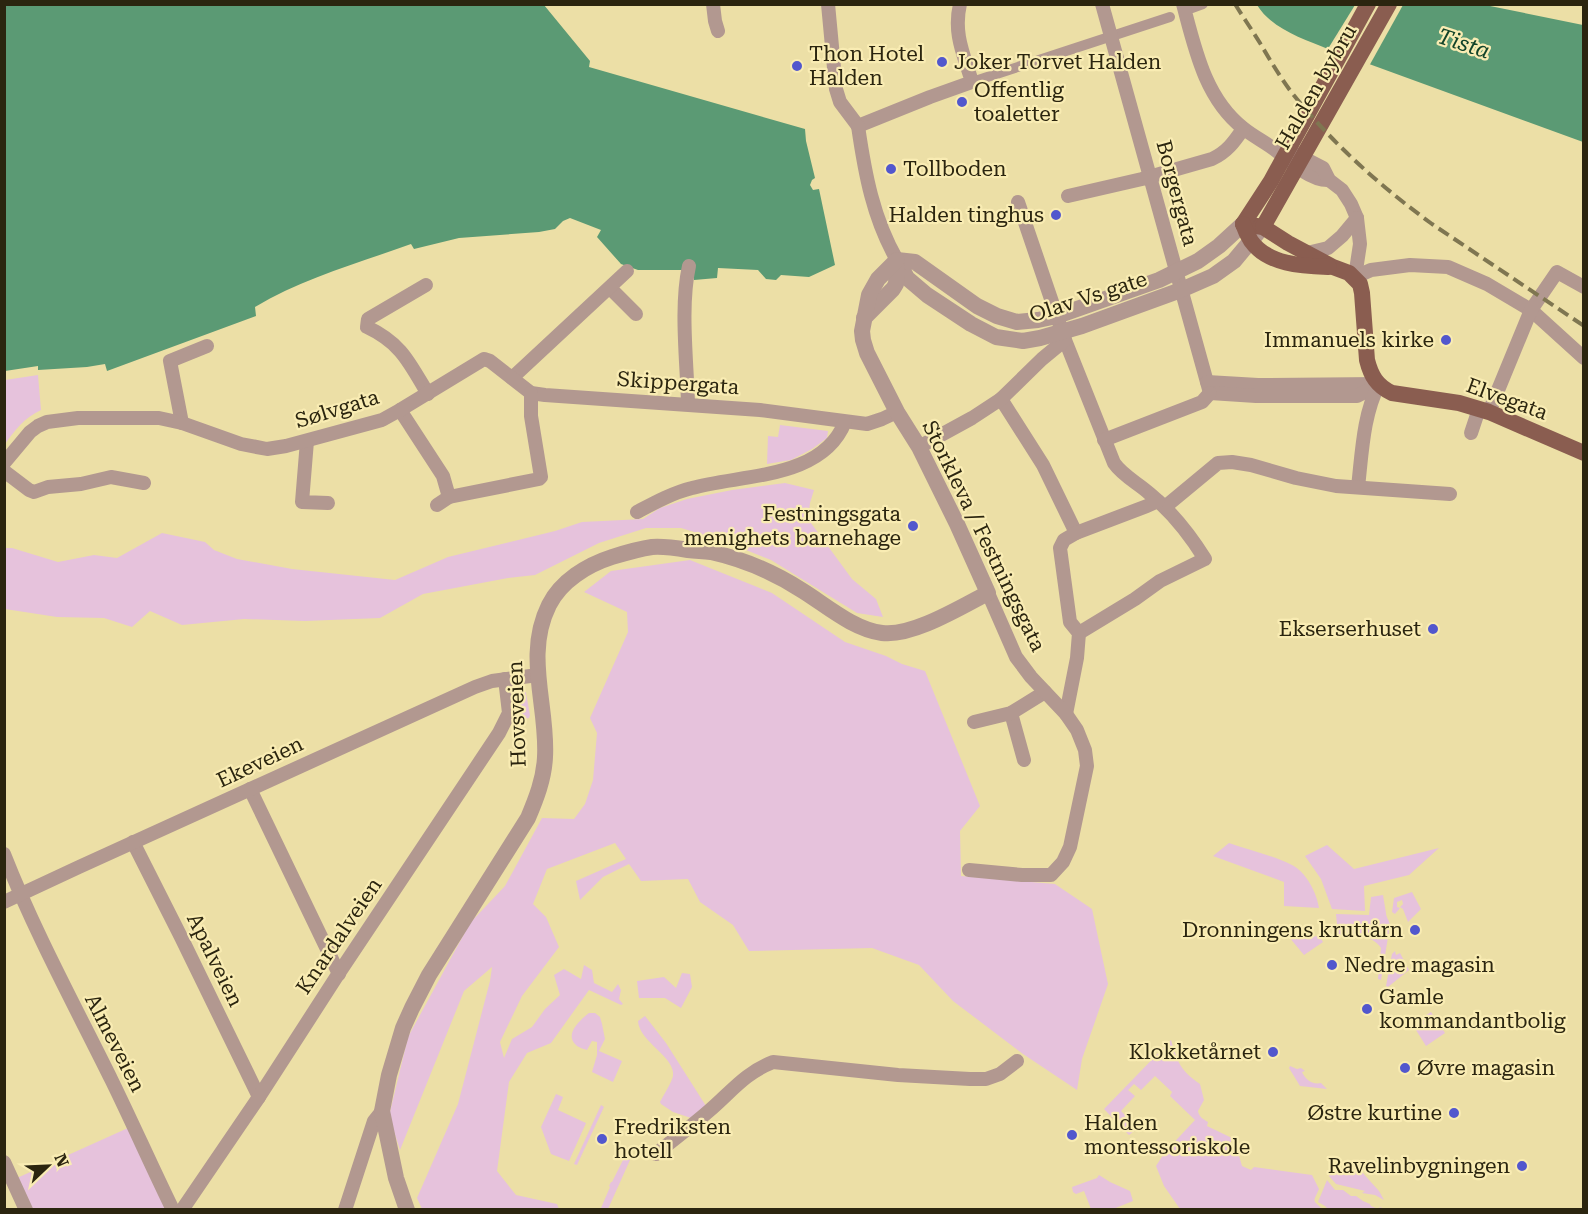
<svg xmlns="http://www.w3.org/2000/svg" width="1588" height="1214" font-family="'Roboto Serif',serif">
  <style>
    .green { fill: #e6c2dc }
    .water { fill: #5b9a74 }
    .pier { fill: #ecdfa6 }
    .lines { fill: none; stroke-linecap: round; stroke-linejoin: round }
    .pedestrian { stroke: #b29890; stroke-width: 10 }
    .minor { stroke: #b29890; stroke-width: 14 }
    .tertiary { stroke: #b29890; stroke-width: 16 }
    .primary { stroke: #8a5d50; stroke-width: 16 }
    .rail { stroke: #7f7651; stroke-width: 4; stroke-dasharray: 12 6; stroke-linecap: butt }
    .poi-dot { fill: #5257cd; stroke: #f9ecb3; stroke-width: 2 }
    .labels { text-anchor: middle; stroke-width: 4.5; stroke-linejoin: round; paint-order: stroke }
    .poi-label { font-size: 21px; fill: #2b250f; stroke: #f9ecb3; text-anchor: start }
    .street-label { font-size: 21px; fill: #2b250f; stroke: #f9ecb3 }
    .water-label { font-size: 22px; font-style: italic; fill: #12442a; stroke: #f9ecb3 }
  </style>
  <rect width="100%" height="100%" fill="#ecdfa6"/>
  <g class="green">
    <path d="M38,375l3,35c-17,8 -26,20 -36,34v-64z"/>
    <polygon points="780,425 828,431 827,438 812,449 791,460 767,464 768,436 778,437"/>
    <polygon points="785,483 814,490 810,503 808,519 852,579 876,599 883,617 857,613 771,560 721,540 681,528 646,528 599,543 535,575 508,578 423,594 380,618 305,621 244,619 182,625 150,611 132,627 104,618 57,617 5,609 5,548 12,548 58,562 94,555 117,558 162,533 205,542 214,550 237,559 292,569 395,580 448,557 555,531 582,522 643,519 660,508 687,499 732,490"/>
    <polygon points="690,560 772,593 845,642 886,656 902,664 925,671 980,806 960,831 961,876 1055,884 1092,909 1108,984 1082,1059 1077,1090 1023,1054 953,1001 919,965 872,948 749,951 733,925 700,902 688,879 641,881 629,864 603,877 580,900 576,881 626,859 615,843 547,869 533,904 546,917 559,947 522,996 500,1042 504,1058 512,1039 532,1027 545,1009 560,995 554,975 564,969 581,979 584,965 592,970 594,983 612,992 618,984 621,990 619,999 623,1004 621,1005 589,990 551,1043 527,1053 509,1082 497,1171 516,1195 557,1204 559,1209 422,1209 417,1198 458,1104 490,981 492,967 464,991 400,1150 389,1116 408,1037 470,923 505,886 542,818 574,819 585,804 593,780 597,733 590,718 628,632 627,612 584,592 611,571"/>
    <polygon points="522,685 526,693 530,715 529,718 518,720 514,718 514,691 515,687"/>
    <path d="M1229,843c20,7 45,13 63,22 14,7 25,28 27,43l-35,-2v-24l-71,-26z"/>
    <polygon points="1327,845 1354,869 1439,848 1409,875 1364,886 1365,911 1332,909 1321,879 1305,856"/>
    <polygon points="1412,892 1421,909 1408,922 1403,909 1400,907 1403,904 1402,900 1397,902 1397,907 1400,908 1395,914 1392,912 1394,898"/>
    <path d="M1383,895c1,6 2,12 3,18 0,4 3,7 4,12l-9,55 -3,-1 3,-31c-9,-14 -27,-12 -43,-13l-2,-21 33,1 2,-18z"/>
    <polygon points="1319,936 1323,942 1304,955 1289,937 1299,938"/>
    <polygon points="1395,951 1396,955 1400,953 1409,970 1388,987 1386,986 1392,954"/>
    <polygon points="682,973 690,974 692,987 681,1008 665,998 639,998 637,981 664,977 676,988"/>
    <polygon points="1431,1012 1445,1033 1426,1046 1416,1030 1417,1021"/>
    <path d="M589,1013h6l5,4 2,7 3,15 -6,12 23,10 -9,21 -21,-10 5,-17v-13l-5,-1 -5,9c-3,-1 -7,-2 -10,-4 -14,-11 3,-26 12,-33z"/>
    <path d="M645,1016l21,27 40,63 -12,13 -21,-7 -12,-8 -1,-2c3,-6 12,-20 13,-26 3,-19 -34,-34 -35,-55z"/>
    <path d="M1171,1040c7,23 9,30 29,44l4,16 -6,11c1,6 5,8 10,11l-1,4 25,12 -2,6 7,5 5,17 9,4 3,-3 58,8 7,14c-6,14 -7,10 3,20h-142l-16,-23 -8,-20 9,-14 30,-32 -25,-24 2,-4 -17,-16 -14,14 -7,-6 -6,6 7,6 -14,15 17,17 -9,7 -25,-26z"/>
    <path d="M1290,1066l7,3 4,-1 4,3 -3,1c3,7 10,13 19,11l6,6 -27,-3 -11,-18z"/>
    <polygon points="556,1094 563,1097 558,1110 586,1123 569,1161 551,1154 541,1127"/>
    <polygon points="601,1105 604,1107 577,1165 574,1164"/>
    <polygon points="128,1128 168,1209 32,1209 17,1178"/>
    <polygon points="624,1158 630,1160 608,1209 601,1208 610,1187 609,1186 611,1182 612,1182"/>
    <polygon points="1331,1171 1361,1171 1379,1191 1384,1200 1375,1195 1362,1193 1365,1191 1336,1184 1329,1176"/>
    <polygon points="1099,1175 1110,1182 1130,1191 1133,1201 1113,1209 1091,1209 1084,1191 1076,1194 1073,1192 1072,1187 1097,1178"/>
    <polygon points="1327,1180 1335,1190 1343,1190 1351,1196 1356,1196 1363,1201 1370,1204 1371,1206 1378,1209 1380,1207 1384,1209 1328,1209 1325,1206 1318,1202"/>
  </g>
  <g class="water">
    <path d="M4,5h540l46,56 -1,6 216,62 1,12 9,37 -3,2 -2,5 3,5 6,-1 16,76 -26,12 -28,-2 -5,5 -10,-1 -8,-9 -40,-2 -1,10 -23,2 -1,-10h-55l-17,-6 -24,-27 4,-7 -31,-12 -7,3 -8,8 -16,3 -80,6 -45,11 -3,-5c-52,19 -108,34 -156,63l1,9 -149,55 -2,-7 -18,3 -49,3v-4l-33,5z"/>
    <path d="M1257,5h228l98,20v117l-255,-93c-25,-10 -56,-20 -71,-44z"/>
  </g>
  <polygon class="pier" points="1355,5 1403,5 1368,68 1326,52"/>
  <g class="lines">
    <g class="pedestrian">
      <polyline points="1192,8 1203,4"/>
      <polyline points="972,82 1170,17"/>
    </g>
    <g class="minor">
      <polyline points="713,4 715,21 718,31"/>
      <polyline points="828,4 836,89 840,102 858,126"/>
      <polyline points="1102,4 1210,393"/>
      <path d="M1183,4c12,45 22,94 60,124 11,9 24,15 35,24 13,11 34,29 51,28"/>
      <path d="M858,126l72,-29 42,-15c-8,-27 -19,-48 -12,-78"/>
      <path d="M858,126c7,48 15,92 39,134"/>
      <polyline points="1294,153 1323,168 1329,180 1342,190 1351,204 1357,218 1360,244 1355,277"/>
      <path d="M1068,196l74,-17 70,-20c15,-7 22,-17 31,-30"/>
      <polyline points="1307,253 1328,248 1342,236 1357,218"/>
      <polyline points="1355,277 1371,270 1410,265 1448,267 1487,284 1531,310 1584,358"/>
      <path d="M426,285l-58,34 -1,8c34,16 42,35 61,67"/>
      <polyline points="610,288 636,314"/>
      <path d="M1065,340l49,123c9,13 24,20 36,31 22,18 40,41 55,65l-45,22 -25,18 -56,34"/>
      <polyline points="512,378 627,271"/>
      <polyline points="1207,382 1258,385 1379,384"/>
      <polyline points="1210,393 1256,396 1357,396 1376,386"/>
      <polyline points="1001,399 1043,465 1076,533"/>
      <path d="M688,404c-1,-42 -8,-97 1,-138"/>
      <polyline points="400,410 443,476 449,497"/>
      <polyline points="1489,412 1531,310 1557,272 1584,287"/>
      <polyline points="182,423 170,361 207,346"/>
      <polyline points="1471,433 1479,409"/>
      <polyline points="1104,440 1202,402 1210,393"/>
      <polyline points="307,441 302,502 328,503"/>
      <polyline points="919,447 972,418 1001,399 1042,359 1065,340 1018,202"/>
      <polyline points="4,463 30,432 38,426 47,422 78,418 159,418 182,423 241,444 267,449 286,446 382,420 400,410 484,359 490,361 531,393 545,395 760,410 867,424 882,419 897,412"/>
      <polyline points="4,471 29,490 34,492 48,487 81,484 111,477 144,483"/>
      <path d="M1358,487c4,-34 5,-72 21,-103"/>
      <polyline points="437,505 449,497 539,479 541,477 531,416 531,393"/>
      <polyline points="1165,507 1218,463 1232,462 1251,465 1296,478 1336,486 1450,494"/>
      <path d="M637,512c17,-9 35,-19 55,-24 49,-14 130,-8 153,-66"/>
      <polyline points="1011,713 1024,760"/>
      <polyline points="1066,714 1077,658 1079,633 1070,622 1060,548 1064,540 1076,533 1147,506 1158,501"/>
      <polyline points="974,722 1011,713 1045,692"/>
      <polyline points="250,789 339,974"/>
      <polyline points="133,842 181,937 259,1097"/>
      <path d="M4,854c31,79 71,152 108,227 21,43 40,86 61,129"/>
      <polyline points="969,870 1022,875 1051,875 1063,862 1070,847 1087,766 1085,750 1077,730 1066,714 1031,677 1016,657 988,593"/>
      <polyline points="4,902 79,867 475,687 492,681 538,675"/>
      <path d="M656,1154c18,-15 37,-29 54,-44 22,-19 35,-37 63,-48l125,13 72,4h16l14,-5 17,-13"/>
      <polyline points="4,1162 26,1210"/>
      <polyline points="182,1210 259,1097 337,976 499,733 509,713 505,679"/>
      <polyline points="345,1210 374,1121 382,1111"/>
    </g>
    <g class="tertiary">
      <polyline points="897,260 907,278 927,295 971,324 996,337 1023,341 1040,338 1082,326 1181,290 1213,276 1234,261 1260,230"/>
      <polyline points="897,260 915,262 977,306 997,316 1017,322 1038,320 1057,316 1159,280 1198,261 1219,246 1243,224"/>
      <polyline points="864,318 893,289 896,284 897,261"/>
      <path d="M407,1210l-11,-32 -14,-67 7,-36 14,-47 9,-20 17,-33 99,-157c8,-19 16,-39 17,-61 3,-51 -21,-102 4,-152 12,-24 38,-40 63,-48 13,-4 26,-8 40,-10 12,-1 24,1 36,3 8,1 15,1 23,2 32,7 64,21 92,39 24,15 50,38 79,42 30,4 79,-26 106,-40l-31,-69 -38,-77 -22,-35 -30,-59 -4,-13 -1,-9 7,-36 9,-16 19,-19"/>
    </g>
    <g class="primary">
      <path d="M1243,224l20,3 25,16 45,24 16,6 11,11 2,9 5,67c4,16 10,26 25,33l67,10 30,9 95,41"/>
      <polyline points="1243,224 1271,181 1368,4"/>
      <path d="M1243,224c2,6 5,12 8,17 17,24 52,25 78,26"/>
      <polyline points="1263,227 1389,4"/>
    </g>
    <path class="rail" d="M1235,4c8,13 17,26 25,39 10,17 20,34 32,50 40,50 88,93 140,131l152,102"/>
  </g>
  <g class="poi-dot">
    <circle cx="942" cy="62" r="6"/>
    <circle cx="797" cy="66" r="6"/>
    <circle cx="962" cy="102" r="6"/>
    <circle cx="891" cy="169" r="6"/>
    <circle cx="1056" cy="215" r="6"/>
    <circle cx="1446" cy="340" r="6"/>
    <circle cx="913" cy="526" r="6"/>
    <circle cx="1433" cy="629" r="6"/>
    <circle cx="1415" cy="930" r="6"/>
    <circle cx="1332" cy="965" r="6"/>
    <circle cx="1367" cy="1009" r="6"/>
    <circle cx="1273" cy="1052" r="6"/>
    <circle cx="1405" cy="1068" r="6"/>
    <circle cx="1454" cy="1113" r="6"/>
    <circle cx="1072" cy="1135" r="6"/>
    <circle cx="602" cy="1139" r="6"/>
    <circle cx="1522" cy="1166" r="6"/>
  </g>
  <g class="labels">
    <g class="poi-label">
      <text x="809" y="61">Thon Hotel<tspan x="809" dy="24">Halden</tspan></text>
      <text x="954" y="69">Joker Torvet Halden</text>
      <text x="974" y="97">Offentlig<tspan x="974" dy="24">toaletter</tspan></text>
      <text x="903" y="176">Tollboden</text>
      <text x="1044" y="222" text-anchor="end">Halden tinghus</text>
      <text x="1434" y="347" text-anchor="end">Immanuels kirke</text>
      <text x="901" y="521" text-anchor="end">Festningsgata<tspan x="901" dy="24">menighets barnehage</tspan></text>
      <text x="1421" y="636" text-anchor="end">Ekserserhuset</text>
      <text x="1403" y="937" text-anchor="end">Dronningens kruttårn</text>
      <text x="1344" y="972">Nedre magasin</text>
      <text x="1379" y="1004">Gamle<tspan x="1379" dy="24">kommandantbolig</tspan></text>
      <text x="1261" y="1059" text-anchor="end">Klokketårnet</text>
      <text x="1417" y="1075">Øvre magasin</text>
      <text x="1442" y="1120" text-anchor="end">Østre kurtine</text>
      <text x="1084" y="1130">Halden<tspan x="1084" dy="24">montessoriskole</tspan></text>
      <text x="614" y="1134">Fredriksten<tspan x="614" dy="24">hotell</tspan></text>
      <text x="1510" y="1173" text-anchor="end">Ravelinbygningen</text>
    </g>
    <g class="street-label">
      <text transform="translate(1316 87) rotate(-60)" y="7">Halden bybru</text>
      <text transform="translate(1177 193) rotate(75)" y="7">Borgergata</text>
      <text transform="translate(1088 297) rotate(-18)" y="7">Olav Vs gate</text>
      <text transform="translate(678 383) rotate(4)" y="7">Skippergata</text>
      <text transform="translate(1507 399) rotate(20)" y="7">Elvegata</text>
      <text transform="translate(337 409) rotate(-17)" y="7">Sølvgata</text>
      <text transform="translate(984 536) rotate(64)" y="7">Storkleva / Festningsgata</text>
      <text transform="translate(517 714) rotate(-92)" y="7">Hovsveien</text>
      <text transform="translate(260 762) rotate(-25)" y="7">Ekeveien</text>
      <text transform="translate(339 936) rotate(-56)" y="7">Knardalveien</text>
      <text transform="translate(215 960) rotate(64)" y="7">Apalveien</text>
      <text transform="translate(115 1043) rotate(63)" y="7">Almeveien</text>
    </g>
    <g class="water-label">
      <text transform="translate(1464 43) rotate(18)" y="8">Tista</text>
    </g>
  </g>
  <rect width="1588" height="1214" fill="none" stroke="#2b250f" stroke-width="12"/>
  <g transform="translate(48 1166) rotate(67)" stroke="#f9ecb3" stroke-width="4.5" paint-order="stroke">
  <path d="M0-4.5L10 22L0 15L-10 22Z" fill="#2b250f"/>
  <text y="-9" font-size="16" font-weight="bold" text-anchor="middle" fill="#2b250f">N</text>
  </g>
</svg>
